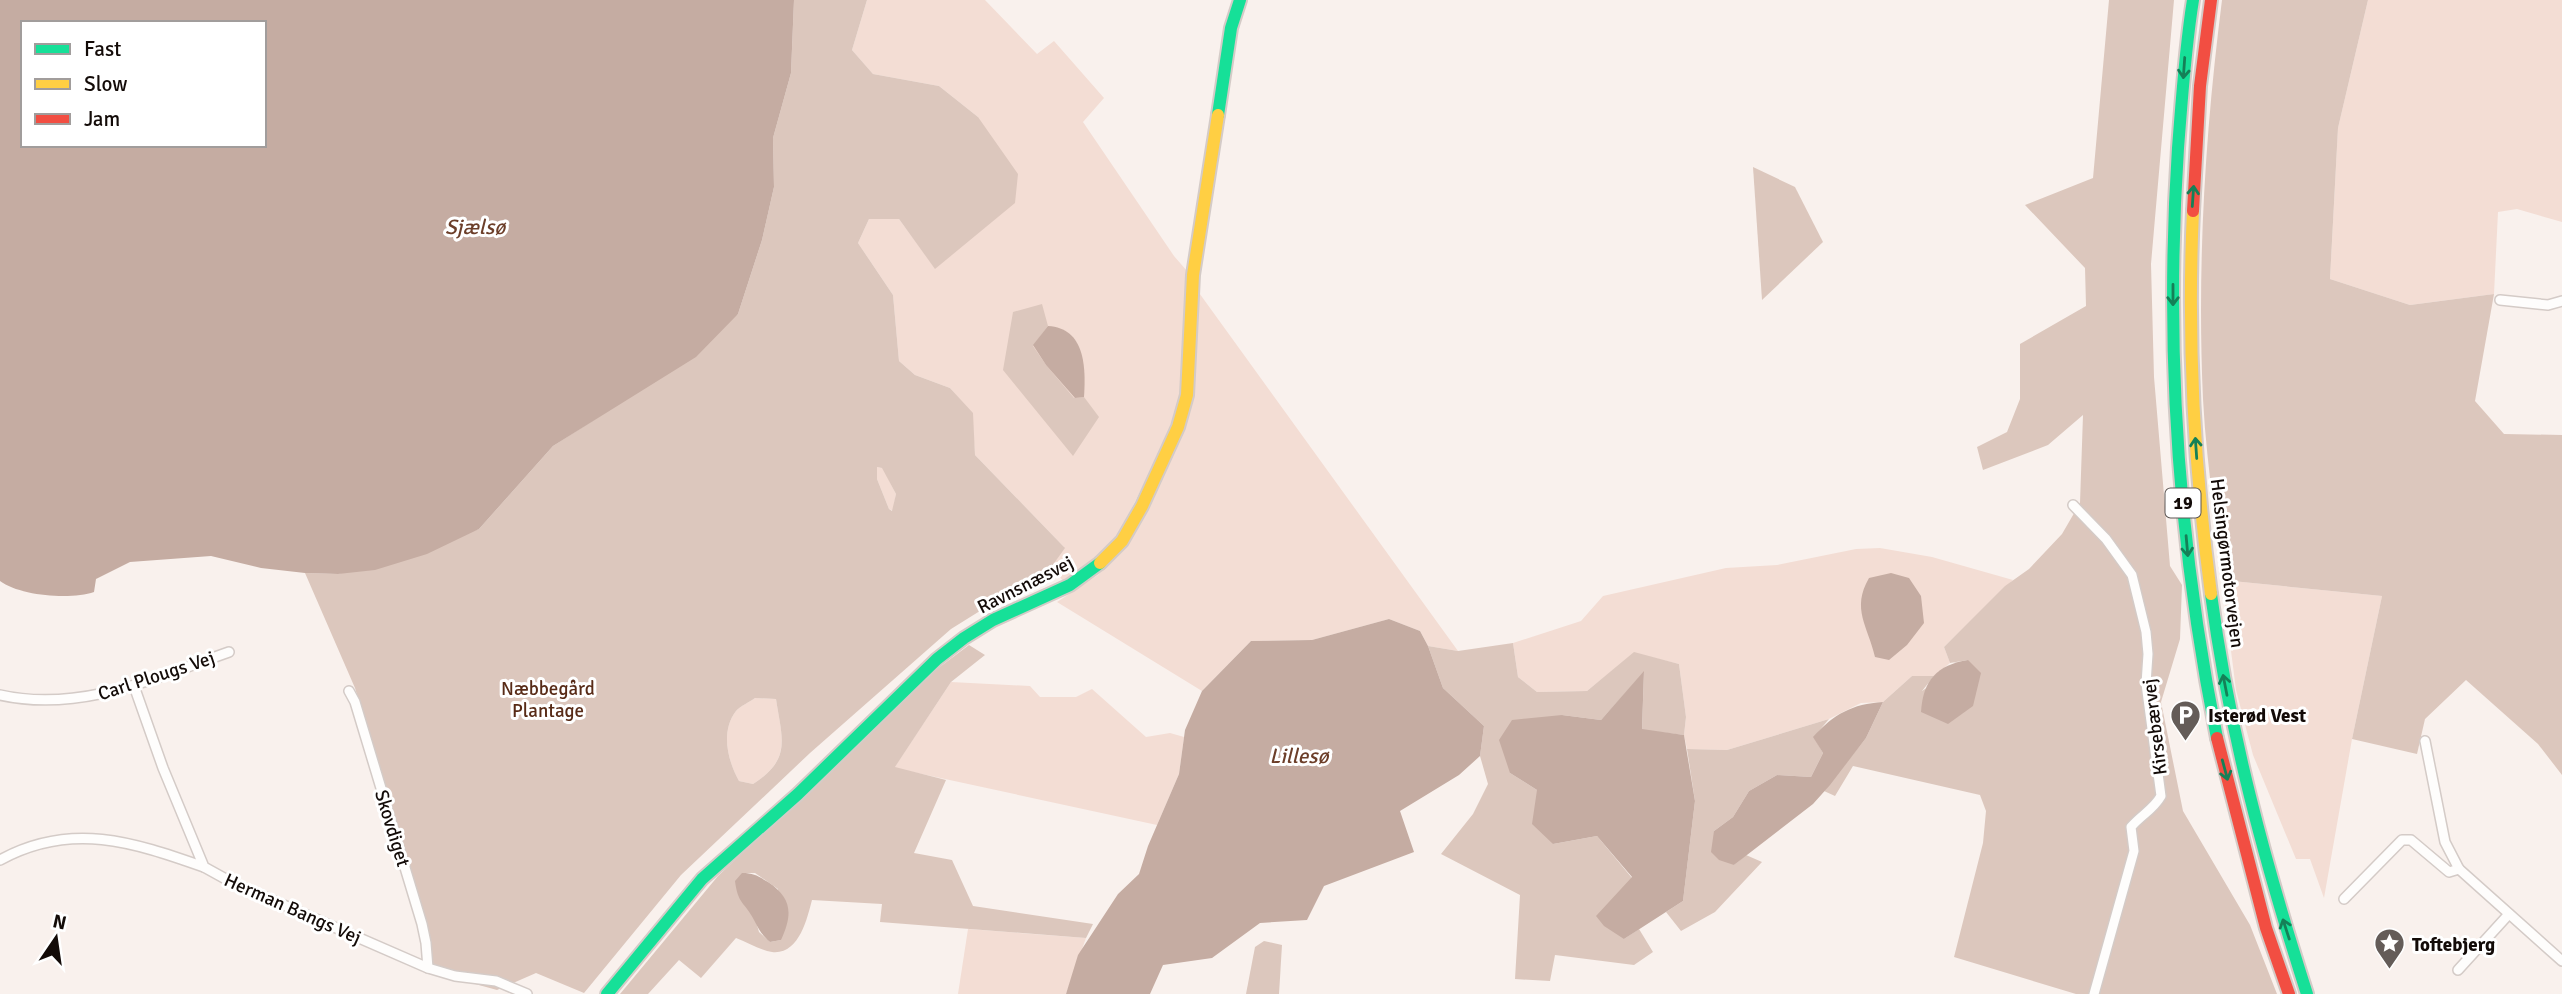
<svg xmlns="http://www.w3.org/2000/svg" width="2562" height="994" font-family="Signika,sans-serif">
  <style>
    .green { fill: #f3ddd4 }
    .forest { fill: #dcc7bd; fill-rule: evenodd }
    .water { fill: #c5aca2; fill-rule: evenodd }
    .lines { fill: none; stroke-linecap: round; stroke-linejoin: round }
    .street-casing { stroke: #d4cbc7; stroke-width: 12 }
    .fast-casing { stroke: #d4cbc7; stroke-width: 16 }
    .slow-casing { stroke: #d4cbc7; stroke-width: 16 }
    .jam-casing { stroke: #d4cbc7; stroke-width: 16 }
    .street { stroke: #fefdfc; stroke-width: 9 }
    .fast { stroke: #16e098; stroke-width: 12 }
    .slow { stroke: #ffcf43; stroke-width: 12 }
    .jam { stroke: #f24e42; stroke-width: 12 }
    .oneway { stroke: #158057 }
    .labels { text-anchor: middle; stroke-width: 6; stroke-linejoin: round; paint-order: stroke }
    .shield { fill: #fff; stroke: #5a5452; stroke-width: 2 }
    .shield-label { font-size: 18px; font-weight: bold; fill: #130b08 }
    .street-label { font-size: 19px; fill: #130b08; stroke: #fff }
    .park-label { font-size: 19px; fill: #582b17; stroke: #fff }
    .poi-label { font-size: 19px; font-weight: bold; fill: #130b08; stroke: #fff; text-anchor: start }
    .water-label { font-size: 21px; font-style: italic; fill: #6c3e29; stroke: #fff }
  </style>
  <rect width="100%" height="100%" fill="#f9f1ed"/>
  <g class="green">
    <polygon points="867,0 985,0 1037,54 1054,41 1104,98 1083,122 1174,256 1187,271 1181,398 1173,427 1117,537 1094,561 1065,584 1052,566 1064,547 975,455 972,413 950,388 915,375 899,361 893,295 858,243 869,219 899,219 935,268 978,117 939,86 873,74 852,50"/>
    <polygon points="2368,0 2562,0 2562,222 2517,209 2498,212 2494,294 2410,305 2330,279 2338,128"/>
    <polygon points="1197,290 1458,651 1428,646 1420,631 1389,619 1312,640 1251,641 1202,691 1057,602 1098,575 1124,546 1181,431 1193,399"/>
    <polygon points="877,467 883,468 896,494 893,511 889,509 877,479"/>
    <polygon points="1880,548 1932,557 2013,580 1944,647 1950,663 1934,676 1912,676 1883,702 1861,703 1829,719 1727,750 1687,749 1684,735 1686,717 1679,664 1634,653 1587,691 1537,692 1518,677 1513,643 1581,621 1603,596 1726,568 1777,565 1856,549"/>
    <polygon points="2222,580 2382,596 2352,739 2324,898 2310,859 2296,859 2253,755 2236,690"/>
    <polygon points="951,682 1030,686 1040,697 1076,697 1092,689 1146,737 1170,733 1184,737 1179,774 1157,825 894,768"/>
    <path d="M755,698l21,1c6,39 16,60 -23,85l-14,-3c-11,-20 -19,-49 -3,-70 4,-5 14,-9 19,-13z"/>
    <polygon points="968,929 1086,938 1066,994 958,994"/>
  </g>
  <g class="forest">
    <path d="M794,0h73l-15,50 21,24 66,12 39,31 40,57 -3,29 -80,66 -36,-50h-30l-11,24 35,52 6,66 16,14 35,13 23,25 2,42 90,93 -13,18 -101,63 -141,124 -129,122 -97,118 -48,-20 -39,17 -69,-19 -1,-44 -72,-239 -50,-115 33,1 141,-45 74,-83 58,-37 127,-95 24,-74 12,-53 -1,-49 18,-65zM877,467l5,1 14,26 -4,17 -3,-2 -12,-30zM755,698l21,1c6,40 16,60 -23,85l-14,-3c-11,-20 -19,-49 -3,-70 4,-5 14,-9 19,-13z"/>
    <polygon points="2109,0 2174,0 2151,264 2154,377 2170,566 2182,585 2180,639 2161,702 2183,811 2250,925 2277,994 2076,994 1954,957 1983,843 1986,811 1980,795 1853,766 1835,796 1824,791 1866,738 1883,702 1912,676 1934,676 1922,691 1968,660 1950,663 1944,647 2005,586 2029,569 2062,534 2080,503 2083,415 2048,445 1983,470 1977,447 2007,432 2020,399 2020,344 2086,306 2085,268 2025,205 2093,178"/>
    <path d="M2222,0h146l-30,128 -8,151 80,26 84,-11 -19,107 29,33 58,1v340l-24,-31 -72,-64 -41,39 -8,35 -65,-15 30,-143 -160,-16c-6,-60 -16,-121 -19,-181 -6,-134 2,-265 19,-399z"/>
    <polygon points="1753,167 1795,187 1823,242 1762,300"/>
    <polygon points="1042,304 1048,326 1033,346 1046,365 1074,398 1084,397 1099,417 1073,456 1003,370 1013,312"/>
    <polygon points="1513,643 1518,677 1537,692 1587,691 1634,652 1679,664 1686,717 1684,735 1642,730 1644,672 1601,720 1562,715 1510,773 1537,790 1553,844 1597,836 1632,878 1624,939 1639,929 1653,952 1634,965 1555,955 1550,981 1515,979 1520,895 1441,854 1473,814 1488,784 1480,756 1484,726 1443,688 1428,646 1458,651"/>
    <path d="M969,645l16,10 -34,27 -56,85 51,13 -32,73 38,7 21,46 120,18 -7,14 -206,-16 2,-18 -70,-4c-5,19 -13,55 -40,52 -12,-2 -25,-10 -36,-14l-35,40 -22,-18 -31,34h-28l98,-118 219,-207zM742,873h13l23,16 3,51 -11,2 -11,-10z"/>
    <polygon points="1829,719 1814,737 1823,753 1811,777 1777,775 1749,791 1733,817 1714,831 1734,865 1746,855 1762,862 1715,912 1681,931 1666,912 1683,901 1695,801 1687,749 1727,750"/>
    <polygon points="1264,941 1282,945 1279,994 1246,994 1255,947"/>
  </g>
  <g class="water">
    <path d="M0,0h794l-3,73 -18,65 1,49 -12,53 -24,74 -42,43 -143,89 -74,83 -52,25 -52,16 -37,4 -33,-1 -44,-5 -50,-12 -81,6 -34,17 -2,13c-23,8 -74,4 -94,-11zM23,23h241v122h-241z"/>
    <path d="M1048,326c37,2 38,41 36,71l-9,1 -29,-33 -13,-20z"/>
    <path d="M1891,573l18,5 12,18 3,27 -17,22 -18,15 -14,-3c-7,-31 -24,-48 -6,-79z"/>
    <polygon points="1389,619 1420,631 1428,646 1443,688 1484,726 1480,756 1459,775 1400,811 1414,852 1324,886 1307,920 1260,923 1212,958 1163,965 1150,994 1066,994 1078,955 1118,894 1139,874 1148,846 1179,774 1185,730 1202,691 1251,641 1312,640"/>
    <path d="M1968,660l13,13 -8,33 -25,18 -27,-12c2,-32 16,-47 47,-52z"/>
    <polygon points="1644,671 1642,729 1684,735 1695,801 1683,901 1624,939 1604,926 1596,916 1632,877 1597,836 1553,844 1532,824 1537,790 1510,773 1499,740 1512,720 1562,715 1601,720"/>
    <path d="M1883,702l-17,36 -36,47 -17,19 -79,61 -15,-5 -8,-8 3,-21 19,-14 16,-26 28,-16 34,2 12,-24 -10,-16c21,-23 39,-33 70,-35z"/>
    <path d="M742,873c12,0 16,3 26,9 24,16 25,32 13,58l-11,2c-8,-7 -11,-12 -16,-22 -9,-18 -16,-15 -19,-39z"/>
  </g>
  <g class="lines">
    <defs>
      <g id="street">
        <polyline points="2500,300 2548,305 2562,301"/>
        <path d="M2073,505l33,34 26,36 14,57 2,22 -2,30 15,112c-8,14 -20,19 -30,31l3,24 -40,143"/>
        <polyline points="134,686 163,768 204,867 233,883 428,968 455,976 496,981 527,994"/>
        <polyline points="349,691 355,702 422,924 426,943 428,968"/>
        <path d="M0,695c80,18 155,-17 229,-43"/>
        <polyline points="2425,741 2445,842 2459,869 2562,961"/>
        <path d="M0,860c71,-39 133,-18 204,7"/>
        <polyline points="2344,899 2402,840 2411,840 2449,872 2459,869"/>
        <polyline points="2458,970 2509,914"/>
      </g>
      <g id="fast">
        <path d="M2193,0c-8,49 -11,98 -15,148 -13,197 0,396 39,590"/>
        <polyline points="1218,115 1231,28 1240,0"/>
        <path d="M2211,594c18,137 54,269 96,400"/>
        <polyline points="607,994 702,879 798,794 937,659 964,638 993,620 1070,585 1100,563"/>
      </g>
      <g id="slow">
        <path d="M2193,211c-6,128 1,256 18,383"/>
        <polyline points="1100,563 1122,541 1142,506 1178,427 1187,395 1193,275 1218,115"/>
      </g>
      <g id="jam">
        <polyline points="2193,211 2200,86 2211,0"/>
        <polyline points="2217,738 2266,928 2289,994"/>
      </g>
    </defs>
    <use href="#street" class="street-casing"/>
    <use href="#fast" class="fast-casing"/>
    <use href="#slow" class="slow-casing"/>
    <use href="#jam" class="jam-casing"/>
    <use href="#street" class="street"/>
    <use href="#fast" class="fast"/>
    <use href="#slow" class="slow"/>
    <use href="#jam" class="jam"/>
  </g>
  <defs><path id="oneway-shaft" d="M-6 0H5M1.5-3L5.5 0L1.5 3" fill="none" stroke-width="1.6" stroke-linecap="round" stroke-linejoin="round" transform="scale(1.75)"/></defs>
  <g class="oneway">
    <use href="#oneway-shaft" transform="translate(2184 68) rotate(94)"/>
    <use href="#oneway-shaft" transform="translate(2193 196) rotate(-86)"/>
    <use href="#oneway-shaft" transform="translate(2173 295) rotate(90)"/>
    <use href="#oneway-shaft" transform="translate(2196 448) rotate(-94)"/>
    <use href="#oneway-shaft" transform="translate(2187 546) rotate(85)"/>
    <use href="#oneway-shaft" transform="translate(2225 685) rotate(-101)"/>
    <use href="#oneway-shaft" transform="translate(2225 770) rotate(75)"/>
    <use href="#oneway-shaft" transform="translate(2286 929) rotate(-108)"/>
  </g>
  <defs>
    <symbol id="parking-pin" viewBox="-11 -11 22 30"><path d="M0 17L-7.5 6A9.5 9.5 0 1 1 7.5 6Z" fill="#645c58" stroke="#fff"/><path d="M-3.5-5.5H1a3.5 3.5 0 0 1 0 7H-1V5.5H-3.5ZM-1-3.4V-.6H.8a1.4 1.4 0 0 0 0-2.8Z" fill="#fff"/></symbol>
    <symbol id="sight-pin" viewBox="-11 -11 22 30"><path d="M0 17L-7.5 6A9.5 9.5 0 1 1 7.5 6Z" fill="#645c58" stroke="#fff"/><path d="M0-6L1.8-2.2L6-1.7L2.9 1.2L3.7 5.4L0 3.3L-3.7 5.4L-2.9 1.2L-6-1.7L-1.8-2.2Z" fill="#fff"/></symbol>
  </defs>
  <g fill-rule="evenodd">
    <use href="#parking-pin" x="2168" y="698" width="35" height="47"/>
    <use href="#sight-pin" x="2372" y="926" width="35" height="47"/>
  </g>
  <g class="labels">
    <rect class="shield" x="2165.5" y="488.5" width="35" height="29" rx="5"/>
    <g class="shield-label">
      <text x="2183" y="509">19</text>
    </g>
    <g class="street-label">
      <text transform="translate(2228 563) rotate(83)" y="7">Helsingørmotorvejen</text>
      <text transform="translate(1025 584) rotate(-27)" y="7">Ravnsnæsvej</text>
      <text transform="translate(156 675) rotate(-18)" y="7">Carl Plougs Vej</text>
      <text transform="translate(2154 727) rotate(-97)" y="7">Kirsebærvej</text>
      <text transform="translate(393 828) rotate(73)" y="7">Skovdiget</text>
      <text transform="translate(293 908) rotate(24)" y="7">Herman Bangs Vej</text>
    </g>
    <g class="park-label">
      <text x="548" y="695">Næbbegård<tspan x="548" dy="22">Plantage</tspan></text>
    </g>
    <g class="poi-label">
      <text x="2208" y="722">Isterød Vest</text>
      <text x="2412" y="951">Toftebjerg</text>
    </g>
    <g class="water-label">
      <text x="475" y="234">Sjælsø</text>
      <text x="1299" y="763">Lillesø</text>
    </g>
  </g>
  <rect x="21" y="21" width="245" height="126" fill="#ffffff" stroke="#a19d9c" stroke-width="2"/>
  <rect x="35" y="44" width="35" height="10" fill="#16e098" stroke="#a19d9c" stroke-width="2"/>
  <text x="84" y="56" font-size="21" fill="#130b08">Fast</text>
  <rect x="35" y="79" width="35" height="10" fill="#ffcf43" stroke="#a19d9c" stroke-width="2"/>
  <text x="84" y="91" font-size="21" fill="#130b08">Slow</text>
  <rect x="35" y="114" width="35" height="10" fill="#f24e42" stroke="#a19d9c" stroke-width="2"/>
  <text x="84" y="126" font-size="21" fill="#130b08">Jam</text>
  <g transform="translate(56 938) rotate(13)" stroke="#ffffff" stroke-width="5" paint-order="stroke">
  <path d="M0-5L12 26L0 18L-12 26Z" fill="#130b08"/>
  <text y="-10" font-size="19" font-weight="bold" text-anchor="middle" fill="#130b08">N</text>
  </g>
</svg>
